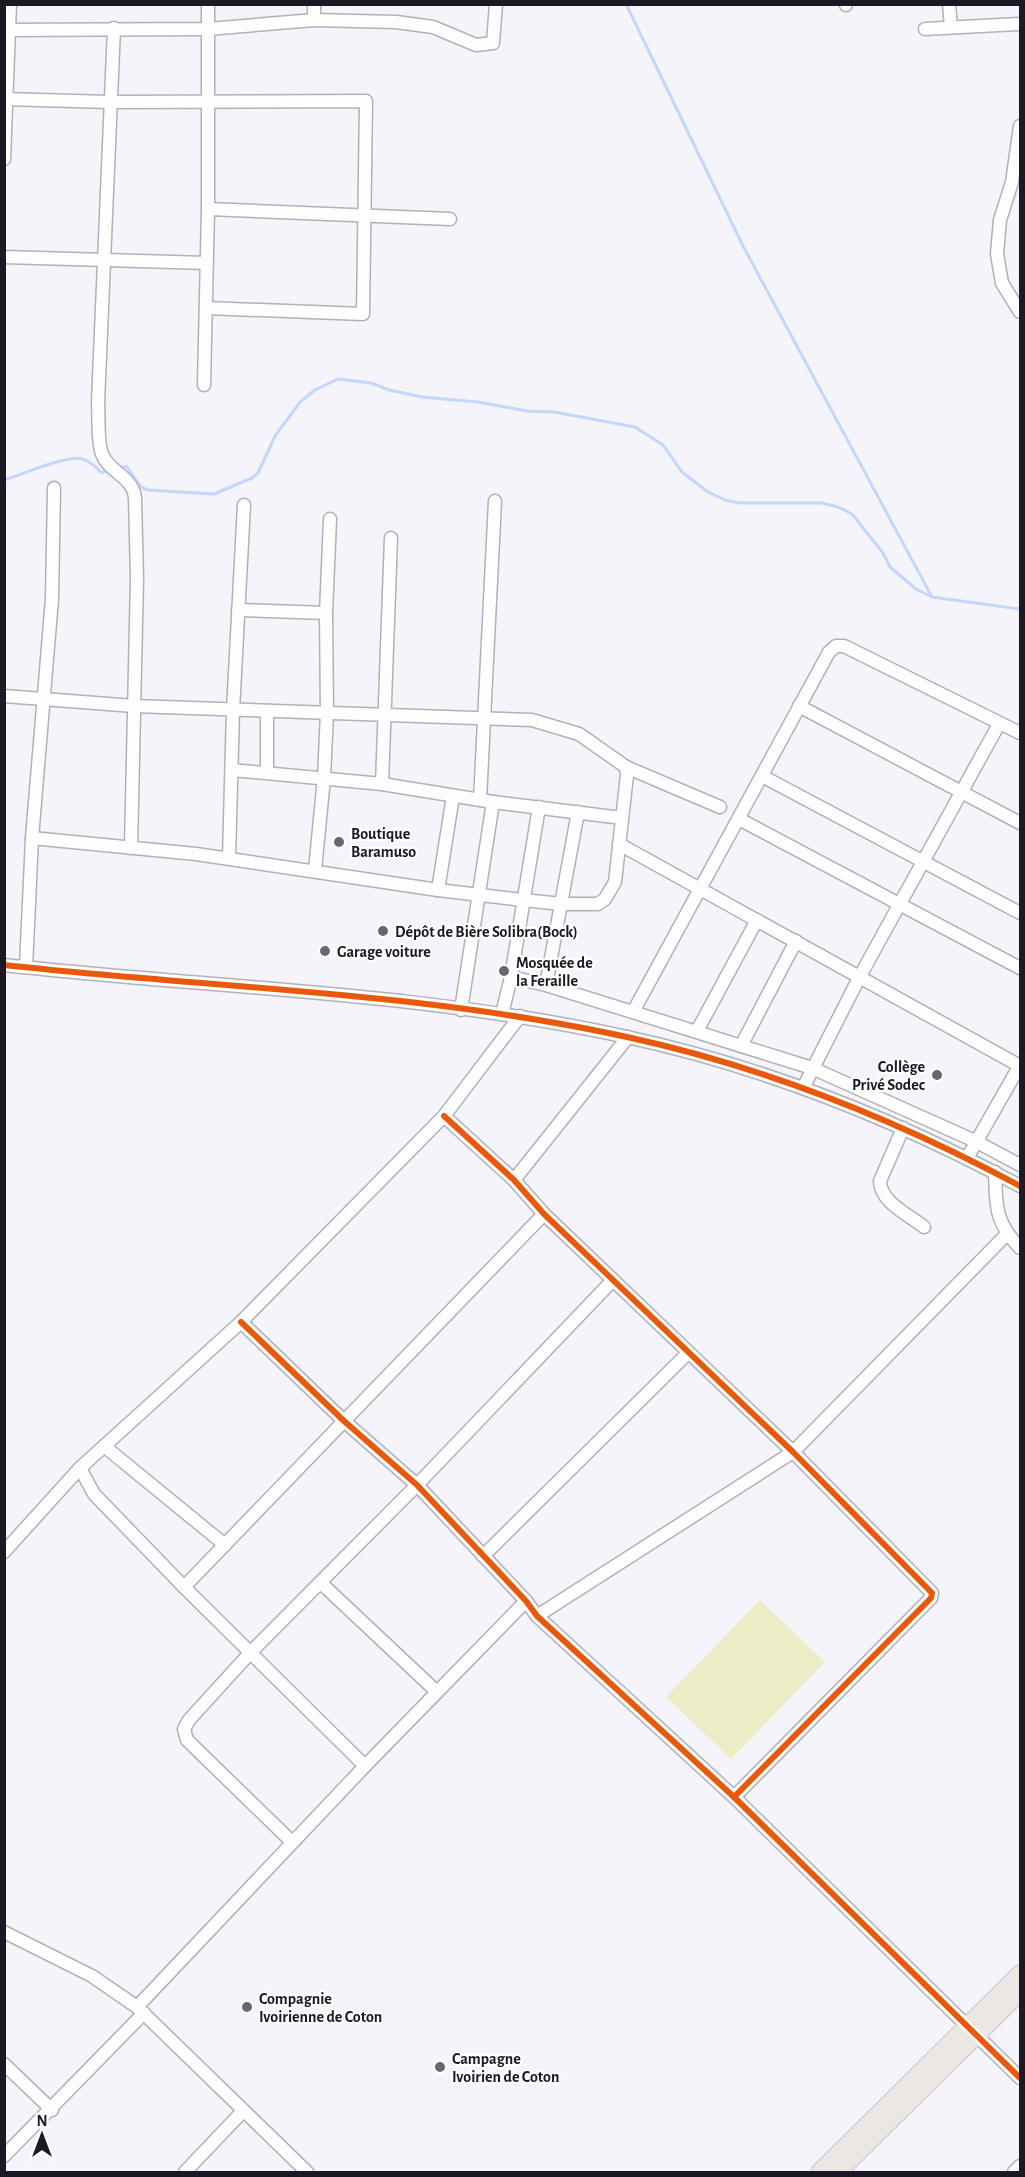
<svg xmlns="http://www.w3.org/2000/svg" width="1025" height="2177" font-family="'Alegreya Sans',sans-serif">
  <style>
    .green { fill: #ebedc7 }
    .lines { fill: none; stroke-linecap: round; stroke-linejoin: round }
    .stream { stroke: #c2d7fb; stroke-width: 3 }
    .minor-casing { stroke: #b2b0b9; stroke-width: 15 }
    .major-casing { stroke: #d2d2d6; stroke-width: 18 }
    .minor { stroke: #fefdfe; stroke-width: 12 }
    .major { stroke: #ece6e4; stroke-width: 15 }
    .cycleway-casing { stroke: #fff; stroke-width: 10 }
    .cycleway { stroke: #e8590c; stroke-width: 6 }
    .poi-dot { fill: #686670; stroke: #fff; stroke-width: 2 }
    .labels { text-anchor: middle; stroke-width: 4.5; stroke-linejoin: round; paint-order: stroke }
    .poi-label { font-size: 16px; font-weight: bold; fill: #1c1925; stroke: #fff; text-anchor: start }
  </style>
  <rect width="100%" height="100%" fill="#f5f4fa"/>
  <polygon class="green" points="760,1600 825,1662 731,1759 666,1697"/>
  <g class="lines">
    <g class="stream">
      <polyline points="626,4 743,246 932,597 1020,609"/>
      <polyline points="117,467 127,467 141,487 148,490 214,494 252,478 258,473 275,436 301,401 315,390 338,379 371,383 389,390 422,397 478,402 527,411 554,412 635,427 663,445 682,472 708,492 725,500 740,503 822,503 838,507 852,514 883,553 890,567 916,589 932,597"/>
      <path d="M4,480c17,-5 64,-26 79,-21 7,2 14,9 19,14l6,-3"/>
    </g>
    <defs>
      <g id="minor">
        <polyline points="949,4 951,27"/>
        <polyline points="846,5 846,4"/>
        <polyline points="314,20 314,4"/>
        <path d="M114,28l-16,374c1,14 -1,39 4,52 7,19 31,22 33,44l2,80 -6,270"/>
        <polyline points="925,29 1020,24"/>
        <polyline points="4,30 208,29 314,20 396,22 433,27 476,45 493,43 496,4"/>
        <polyline points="4,99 109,102 366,101 363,314 206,308"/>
        <polyline points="1020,126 1012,182 1000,220 997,254 1002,283 1020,312"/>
        <polyline points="4,159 10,4"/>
        <polyline points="208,209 450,219"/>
        <polyline points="4,257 207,263"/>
        <polyline points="204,385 208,209 208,4"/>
        <polyline points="238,610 326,613"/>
        <polyline points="4,696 134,706 532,720 579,734 626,767 720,807"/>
        <polyline points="799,706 1020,823"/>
        <polyline points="232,770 382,784 493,802 622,818"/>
        <polyline points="267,772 267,711"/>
        <polyline points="762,776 1020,913"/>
        <polyline points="382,784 391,538"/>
        <polyline points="480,800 495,501"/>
        <polyline points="739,819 1020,968"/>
        <polyline points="32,838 196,854 438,890 523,900 562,904 598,904 605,899 615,882 627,775 626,767"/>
        <polyline points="619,844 1020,1066"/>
        <polyline points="229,858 233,710 244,505"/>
        <polyline points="315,870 324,778 327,713 326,613 330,519"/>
        <polyline points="438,890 453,796"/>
        <path d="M4,965c208,23 419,27 623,72 138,30 270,83 393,149"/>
        <polyline points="26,967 32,838 52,599 54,488"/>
        <polyline points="511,977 546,985 812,1068 975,1141 1020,1165"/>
        <polyline points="546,985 578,812"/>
        <polyline points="461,1010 493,802"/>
        <polyline points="633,1012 829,652 836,646 844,646 1020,733"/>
        <polyline points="502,1014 511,977 539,807"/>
        <polyline points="697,1031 757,920"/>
        <polyline points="741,1046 796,941"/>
        <polyline points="803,1088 860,976 999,724"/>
        <polyline points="444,1116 514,1180 544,1214 793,1452 932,1593 931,1598 734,1797"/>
        <path d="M903,1128l-23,53c0,21 29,34 44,46"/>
        <polyline points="967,1158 1020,1065"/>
        <path d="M995,1172c1,35 0,50 25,76"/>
        <polyline points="514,1180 628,1037"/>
        <polyline points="241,1322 344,1421 417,1485 526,1601 537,1616 734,1797 1020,2078"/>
        <polyline points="104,1446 225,1545"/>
        <polyline points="80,1468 94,1494 184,1587 365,1766"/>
        <polyline points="4,1552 80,1468 241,1322 444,1116 520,1016"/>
        <polyline points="483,1556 688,1353"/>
        <polyline points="321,1583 437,1692"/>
        <polyline points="184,1587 544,1214"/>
        <polyline points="537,1616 793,1452 1007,1234"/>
        <polyline points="292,1842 187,1740 184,1729 189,1720 250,1653 417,1485 613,1280"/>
        <polyline points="4,1932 92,1976 137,2007 307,2172"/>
        <polyline points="137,2007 365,1766 526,1601"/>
        <polyline points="4,2064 52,2110"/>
        <polyline points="4,2156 144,2013"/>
        <polyline points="185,2172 243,2111"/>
        <polyline points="1014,2172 1020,2166"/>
      </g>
      <g id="major">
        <polyline points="819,2172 1020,1973"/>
        <polyline points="839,2172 1020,1993"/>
      </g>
    </defs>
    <use href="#minor" class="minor-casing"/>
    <use href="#major" class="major-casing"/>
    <use href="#minor" class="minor"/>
    <use href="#major" class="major"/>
    <defs>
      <g id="cycleway">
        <path d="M4,965c208,23 419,27 623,72 138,30 270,83 393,149"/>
        <polyline points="444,1116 514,1180 544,1214 793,1452 932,1593 931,1598 734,1797"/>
        <polyline points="241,1322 344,1421 417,1485 526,1601 537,1616 734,1797 1020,2078"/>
      </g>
    </defs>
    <use href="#cycleway" class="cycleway-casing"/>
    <use href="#cycleway" class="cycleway"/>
  </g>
  <g class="poi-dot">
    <circle cx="339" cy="842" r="6"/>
    <circle cx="383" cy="931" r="6"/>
    <circle cx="325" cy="951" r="6"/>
    <circle cx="504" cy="971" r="6"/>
    <circle cx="937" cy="1075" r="6"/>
    <circle cx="247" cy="2007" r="6"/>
    <circle cx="440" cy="2067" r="6"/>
  </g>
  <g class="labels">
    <g class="poi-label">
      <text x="351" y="839">Boutique<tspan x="351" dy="18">Baramuso</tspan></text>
      <text x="395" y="937">Dépôt de Bière Solibra(Bock)</text>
      <text x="337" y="957">Garage voiture</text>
      <text x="516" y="968">Mosquée de<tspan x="516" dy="18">la Feraille</tspan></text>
      <text x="925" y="1072" text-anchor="end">Collège<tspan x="925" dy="18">Privé Sodec</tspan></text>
      <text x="259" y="2004">Compagnie<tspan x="259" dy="18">Ivoirienne de Coton</tspan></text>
      <text x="452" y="2064">Campagne<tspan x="452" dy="18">Ivoirien de Coton</tspan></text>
    </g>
  </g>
  <rect width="1025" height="2177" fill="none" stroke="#1c1925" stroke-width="12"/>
  <g transform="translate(42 2135)" stroke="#ffffff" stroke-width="4.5" paint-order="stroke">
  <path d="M0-4.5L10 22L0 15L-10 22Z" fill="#1c1925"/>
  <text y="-9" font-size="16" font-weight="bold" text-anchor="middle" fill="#1c1925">N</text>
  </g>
</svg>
